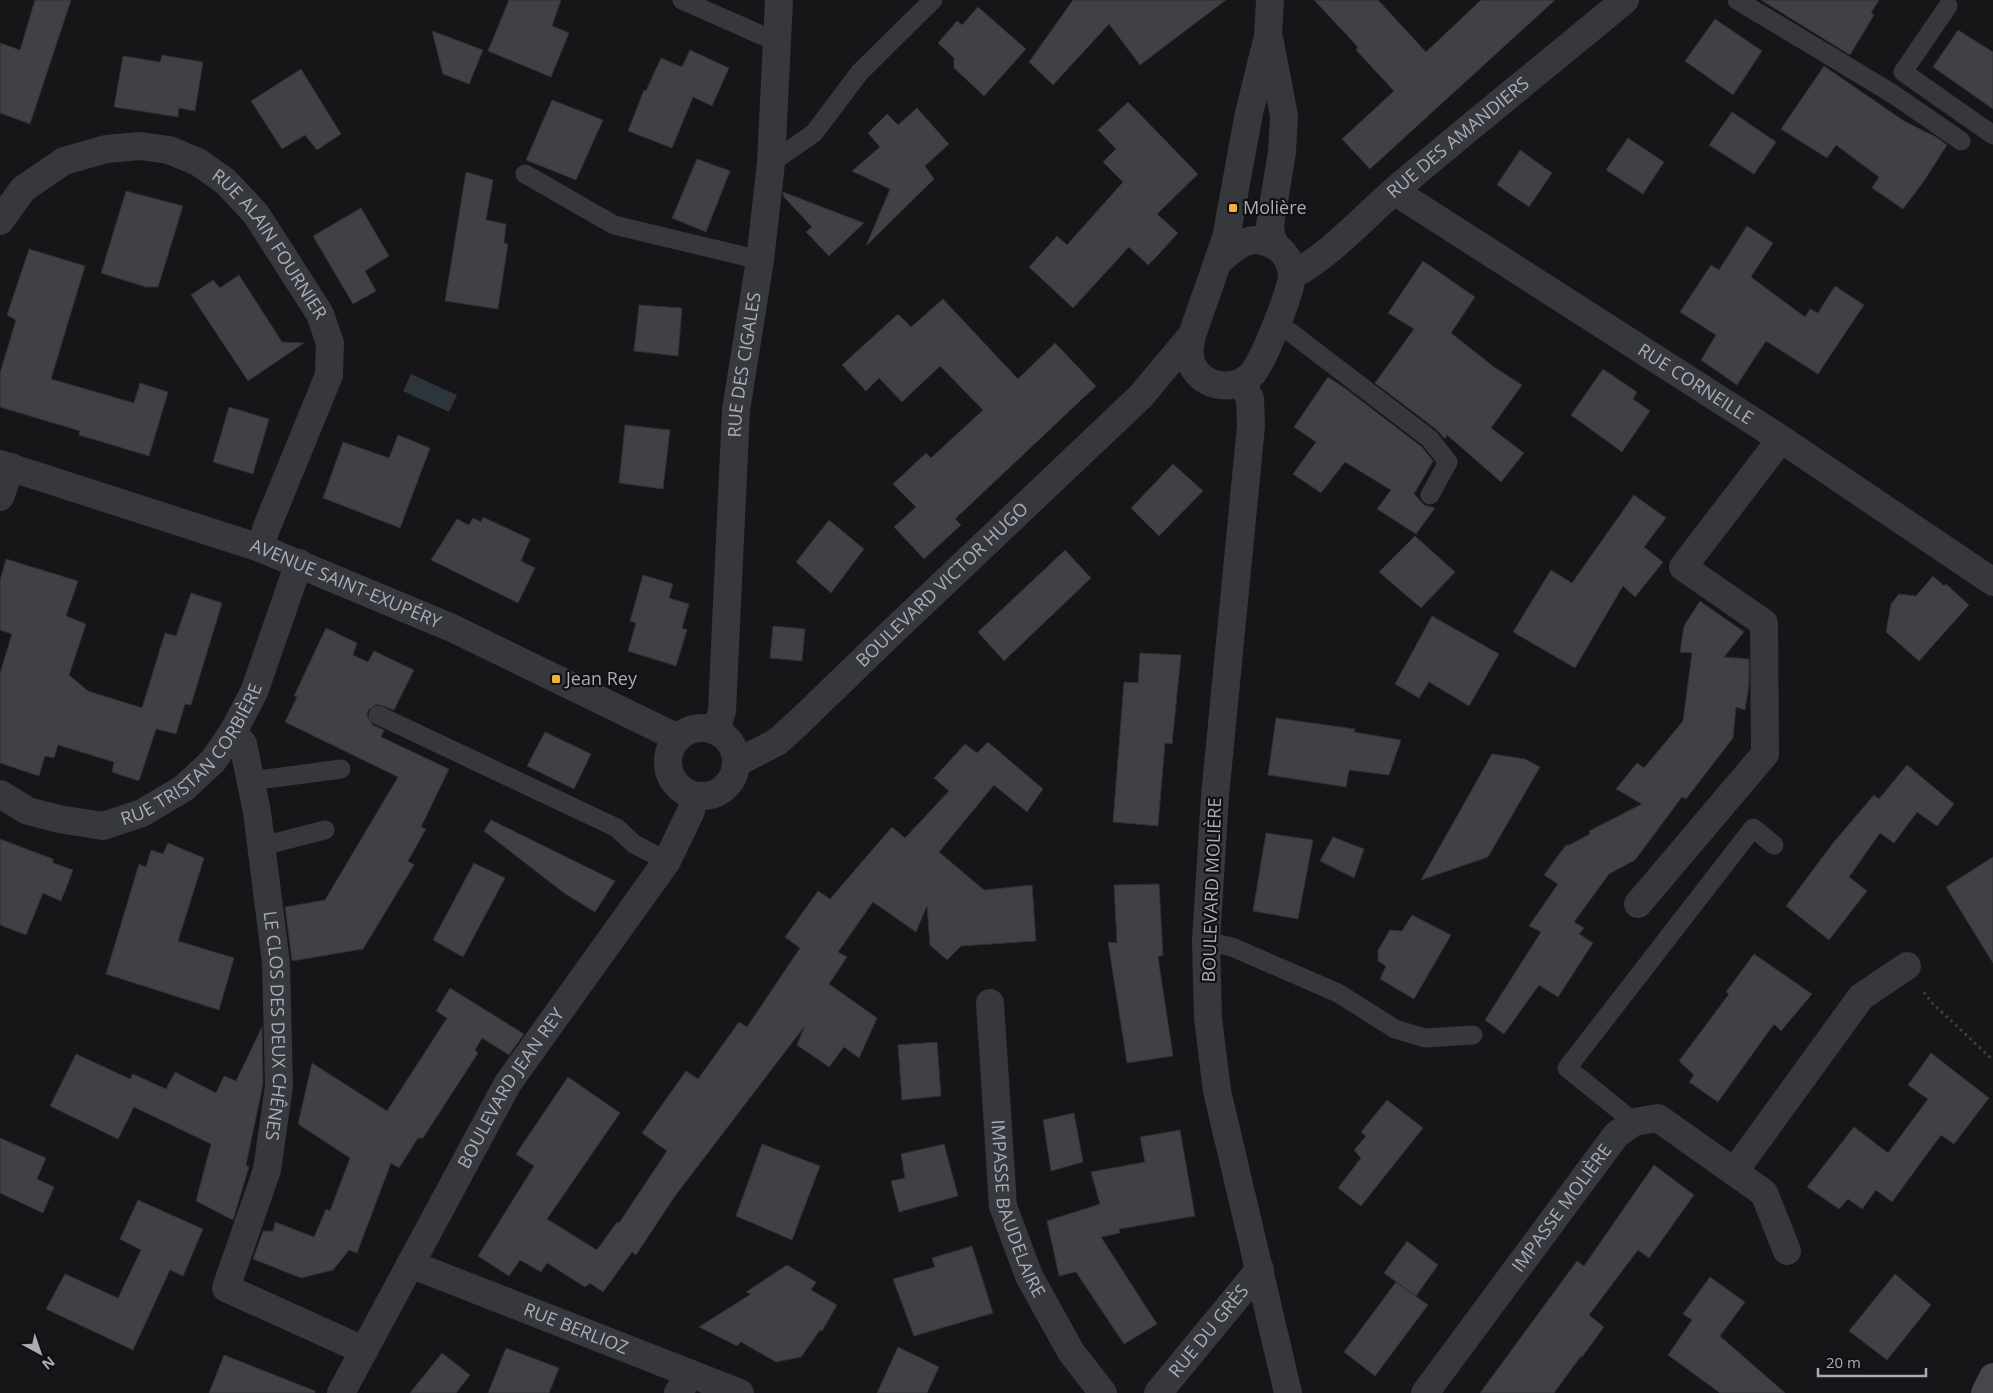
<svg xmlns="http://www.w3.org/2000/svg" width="1993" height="1393" font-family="'Open Sans',sans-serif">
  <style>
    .water { fill: #2c353c }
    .building { fill: #404145; stroke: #303034 }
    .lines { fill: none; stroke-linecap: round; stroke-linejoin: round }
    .path { stroke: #3d3f44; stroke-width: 3; stroke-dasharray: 2.5 4; stroke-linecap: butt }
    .service { stroke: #37383d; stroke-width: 19 }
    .minor { stroke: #37383d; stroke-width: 28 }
    .secondary { stroke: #45474d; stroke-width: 28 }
    .poi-dot { fill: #f2b134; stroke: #111113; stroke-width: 2 }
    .labels { text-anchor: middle; stroke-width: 4.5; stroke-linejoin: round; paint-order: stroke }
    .street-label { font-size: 18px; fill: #a8adb8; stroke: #111113 }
    .poi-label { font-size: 18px; fill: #a8adb8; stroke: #111113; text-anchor: start }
  </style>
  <rect width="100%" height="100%" fill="#161618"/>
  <polygon class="water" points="411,374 457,395 449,412 403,391"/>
  <g class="building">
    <polygon points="35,0 71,0 30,124 0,113 0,43 20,50"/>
    <polygon points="509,0 561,0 552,26 569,33 551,77 488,51"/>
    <polygon points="1073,0 1226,0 1140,65 1109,24 1053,85 1029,62"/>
    <polygon points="1314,0 1378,0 1426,52 1481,0 1555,0 1370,169 1342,139 1394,91 1356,50 1358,47"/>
    <polygon points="1761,0 1879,0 1871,13 1874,15 1850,55"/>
    <polygon points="978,7 1026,49 984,96 954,68 954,58 938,43 957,21 962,25"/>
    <polygon points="1715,19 1762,51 1733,95 1685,61"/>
    <polygon points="1958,30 1993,52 1993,109 1933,67"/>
    <polygon points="432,31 483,50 469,84 443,74"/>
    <polygon points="690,50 729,68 712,106 693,97 672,148 628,131 644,90 646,91 661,58 682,67"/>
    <polygon points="162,55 203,62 195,111 179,108 178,117 114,107 123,56 160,62"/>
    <polygon points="1824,66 1904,121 1936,137 1947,145 1924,181 1903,209 1872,188 1879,177 1836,145 1827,158 1781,129"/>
    <polygon points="301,69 341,134 317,150 305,135 282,149 251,101"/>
    <polygon points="552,100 603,120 576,180 526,160"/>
    <polygon points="1128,102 1198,174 1157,214 1178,233 1159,254 1148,265 1129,247 1073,308 1029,267 1057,236 1067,245 1123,182 1103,162 1116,149 1098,130"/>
    <polygon points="917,108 949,144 925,166 934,179 866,246 890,189 852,171 880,147 868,133 887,114 898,125"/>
    <polygon points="1732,112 1776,142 1754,174 1709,145"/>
    <polygon points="1628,138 1664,162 1643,194 1606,170"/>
    <polygon points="1520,150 1552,173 1529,207 1497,185"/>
    <polygon points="697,159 730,171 706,232 672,218"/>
    <polygon points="466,172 493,180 486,220 506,224 504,243 508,244 498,309 445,301"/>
    <polygon points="126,191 183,206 158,287 146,287 101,273"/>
    <polygon points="783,192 864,223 829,256 806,232 812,227 783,196"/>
    <polygon points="361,208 389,256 365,271 376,291 353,304 313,236"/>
    <polygon points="1747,226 1773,243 1751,277 1805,317 1810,309 1818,313 1835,286 1864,305 1818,374 1766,341 1737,385 1701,360 1716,335 1680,312 1711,265 1719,270"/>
    <polygon points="29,249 85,266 51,379 134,403 140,383 168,392 149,456 79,435 80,431 0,407 0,373 16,320 7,315"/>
    <polygon points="1423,261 1475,297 1451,333 1494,367 1522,385 1491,428 1524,453 1501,482 1447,435 1445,439 1437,430 1375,383 1414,329 1388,313"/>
    <polygon points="239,275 282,342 304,343 248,381 191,295 213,280 220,288"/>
    <polygon points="943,299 1018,379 1055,343 1096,386 955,519 961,525 924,559 894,527 916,507 893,484 926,453 931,458 983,410 940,366 902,402 879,378 866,391 842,365 898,314 911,327"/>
    <polygon points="639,305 682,308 678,356 634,351"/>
    <polygon points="1603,369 1637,392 1633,399 1650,411 1622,452 1571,415"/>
    <polygon points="1328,377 1346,389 1422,447 1433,461 1414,494 1424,505 1435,508 1416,534 1377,509 1391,490 1345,462 1321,493 1293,474 1316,442 1294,427"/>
    <polygon points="229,407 269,419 253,474 213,462"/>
    <polygon points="625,425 670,430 663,489 619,483"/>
    <polygon points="398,435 430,448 400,528 323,498 343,442 389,458"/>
    <polygon points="1173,464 1203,491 1159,536 1131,508"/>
    <polygon points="1634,495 1666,518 1644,547 1663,562 1635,597 1623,586 1575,668 1513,632 1551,570 1572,583"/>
    <polygon points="483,517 530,539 521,561 535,568 518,603 431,560 457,519 469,525 473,518 481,522"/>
    <polygon points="829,520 864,549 831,593 796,562"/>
    <polygon points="1415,536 1455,572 1421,608 1379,572"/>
    <polygon points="1065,550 1091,578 1004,661 978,632"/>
    <polygon points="6,559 78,581 66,616 86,624 69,675 88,691 142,708 165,633 176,636 191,593 222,603 191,705 185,704 176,734 156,729 139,781 112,772 114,762 58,745 54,758 45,756 39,776 0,763 0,673 12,634 0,630 0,581"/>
    <polygon points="643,575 673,584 669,598 689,604 682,628 687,630 676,666 628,651 636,623 630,621"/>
    <polygon points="1933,576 1944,586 1946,584 1969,605 1919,661 1886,632 1891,604 1899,594 1916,596"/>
    <polygon points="1700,601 1744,632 1724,657 1749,659 1749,684 1745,710 1736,707 1733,738 1686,799 1682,797 1635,860 1609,874 1574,922 1584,928 1579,934 1593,943 1558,997 1539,985 1504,1034 1485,1020 1541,932 1529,926 1558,884 1544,875 1566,845 1569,845 1590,834 1589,831 1642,804 1616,789 1637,763 1644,768 1683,721 1692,653 1680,652 1684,626"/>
    <polygon points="1432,616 1499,654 1469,706 1429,682 1419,698 1395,684"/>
    <polygon points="773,626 805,629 802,661 770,658"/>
    <polygon points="326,628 357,643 353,655 368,662 374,651 414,670 394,710 377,704 368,710 367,716 373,725 384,730 381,737 449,769 421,827 426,829 408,861 414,865 363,949 292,961 285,907 325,900 398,777 285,722 297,697 294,696"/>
    <polygon points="1140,653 1181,655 1172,744 1165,743 1158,826 1113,822 1124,682 1138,683"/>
    <polygon points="1276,718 1355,729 1354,732 1401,740 1389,775 1349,770 1346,787 1268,775"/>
    <polygon points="545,732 591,754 574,789 527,766"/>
    <polygon points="988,742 1043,789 1027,812 994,785 939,852 984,890 1032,885 1036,941 961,946 947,960 930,945 927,906 916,932 873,902 838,952 847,957 829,984 877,1018 859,1058 844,1047 829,1067 797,1045 804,1027 675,1196 636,1255 632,1252 603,1292 590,1283 585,1287 547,1263 541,1272 520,1260 509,1276 478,1256 534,1166 516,1154 568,1077 620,1113 547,1219 597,1250 617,1222 619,1223 667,1151 642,1133 686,1071 698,1079 739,1022 747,1027 800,948 785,937 818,891 830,899 892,827 905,838 949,791 934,778 965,744 977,753"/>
    <polygon points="1492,754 1525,759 1540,767 1488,857 1421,880"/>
    <polygon points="1907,765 1954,804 1937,826 1917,812 1894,843 1880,833 1849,877 1867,891 1829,940 1786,906 1833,843 1874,795 1879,799"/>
    <polygon points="491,820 615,881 595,912 564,893 484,831"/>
    <polygon points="1266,833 1313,840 1298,919 1253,911"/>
    <polygon points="1333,837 1364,849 1354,878 1320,861"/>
    <polygon points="0,839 53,859 53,863 73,870 61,901 43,893 26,935 0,925"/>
    <polygon points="168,843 204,858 178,941 234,958 219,1010 106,974 139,864 146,867 151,850 163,854"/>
    <polygon points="1993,857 1993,963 1946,887"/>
    <polygon points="474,863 505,878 463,957 433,940"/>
    <polygon points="1159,884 1163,955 1158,957 1173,1056 1127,1063 1108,942 1117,943 1114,885"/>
    <polygon points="1412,915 1451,935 1414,999 1380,979 1386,966 1378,961 1378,950 1390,930 1402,931"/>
    <polygon points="1754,954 1812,994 1781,1031 1774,1024 1718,1102 1689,1082 1694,1075 1679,1061 1729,994 1726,992"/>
    <polygon points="450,988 524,1034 509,1055 482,1038 475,1050 478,1053 423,1138 418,1138 399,1168 391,1163 357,1253 349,1250 333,1270 301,1278 253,1259 263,1231 273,1231 275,1222 314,1237 326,1209 330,1211 350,1158 298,1124 312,1063 387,1111 447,1018 436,1011"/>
    <polygon points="262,1027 263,1084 246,1165 249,1167 233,1220 196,1201 211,1144 134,1107 118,1139 50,1106 76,1054 130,1079 133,1074 166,1089 175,1072 216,1093 224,1076 236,1081"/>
    <polygon points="937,1042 941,1096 902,1100 898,1045"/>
    <polygon points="1931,1053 1989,1098 1954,1144 1941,1135 1892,1202 1876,1190 1862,1209 1848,1199 1839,1209 1807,1187 1854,1127 1888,1153 1928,1099 1908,1085"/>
    <polygon points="1387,1100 1423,1128 1361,1206 1338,1188 1361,1158 1354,1150 1366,1136 1361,1132"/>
    <polygon points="1074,1113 1083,1162 1051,1171 1043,1120"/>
    <polygon points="1180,1130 1195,1216 1119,1229 1120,1233 1101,1237 1157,1324 1124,1344 1076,1272 1059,1276 1047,1221 1100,1204 1091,1172 1145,1162 1140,1137"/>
    <polygon points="0,1138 46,1158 37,1179 54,1187 43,1213 0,1193"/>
    <polygon points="762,1144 820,1166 792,1240 736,1216"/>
    <polygon points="944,1144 958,1196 899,1212 891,1181 905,1178 901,1154"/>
    <polygon points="1654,1165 1694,1195 1649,1258 1638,1250 1589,1315 1604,1327 1582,1357 1581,1356 1554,1393 1480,1393 1577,1261 1584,1266"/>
    <polygon points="138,1200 203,1229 183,1276 170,1270 133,1350 46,1309 65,1274 118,1298 141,1250 120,1239"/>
    <polygon points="1407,1241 1438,1265 1416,1296 1384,1273"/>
    <polygon points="972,1246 993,1313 914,1336 893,1279 935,1267 932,1258"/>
    <polygon points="787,1265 816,1282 811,1290 837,1305 822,1331 820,1330 801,1357 776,1362 741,1342 737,1346 699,1327 751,1294 746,1292"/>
    <polygon points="1895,1274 1931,1305 1887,1360 1849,1331"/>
    <polygon points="1710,1277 1745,1302 1720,1336 1785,1393 1720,1393 1668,1355 1692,1320 1683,1314"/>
    <polygon points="1396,1282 1428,1305 1375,1376 1344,1352"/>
    <polygon points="898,1347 939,1367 927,1393 877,1393"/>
    <polygon points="506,1348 559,1368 549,1393 488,1393"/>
    <polygon points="442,1353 470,1375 456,1393 410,1393"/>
    <polygon points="224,1355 315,1391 315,1393 209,1393"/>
  </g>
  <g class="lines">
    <polyline class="path" points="1924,992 1931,1002 1993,1060"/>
    <g class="service">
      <polyline points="682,0 777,42"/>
      <polyline points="1737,0 1893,94 1961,141"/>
      <polyline points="1948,6 1903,72 1993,135"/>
      <polyline points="771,163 814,133 860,72 933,0"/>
      <polyline points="525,174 614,225 760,260"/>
      <polyline points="1277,322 1430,439 1448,462 1430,495"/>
      <polyline points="378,715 617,828 634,844 667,861"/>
      <polyline points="251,781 341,769"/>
      <polyline points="262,846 325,830"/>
      <polyline points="1206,941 1232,947 1338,993 1395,1029 1425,1038 1473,1035"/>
      <polyline points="1634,1122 1567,1068 1753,828 1774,845"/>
    </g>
    <g class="minor">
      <polyline points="1270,42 1284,116 1282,152 1270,225 1271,235 1275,245"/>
      <path id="s1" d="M1394,191l387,248 212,143"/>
      <path id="s2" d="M0,221l23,-32 41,-28 42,-12 34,-3 29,4 29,12 27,19 31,33 64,100 10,29 -1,32 -63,154 -6,19"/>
      <path d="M1218,262c17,-15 31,-29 53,-18 12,5 20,17 21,30 1,14 -29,87 -39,99 -17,19 -49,16 -61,-8 -4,-10 -2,-20 0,-30l34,-97 23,-125 19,-77 2,-36"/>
      <path id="s3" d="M1293,275c38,-21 68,-55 101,-84 76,-65 154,-127 231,-191"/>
      <polyline points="1242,382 1250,399 1251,426 1215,796 1206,941 1208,1018 1217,1091 1288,1393"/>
      <path id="s4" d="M0,464l260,84 192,80 226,110"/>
      <polyline points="0,497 11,467"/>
      <circle cx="702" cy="762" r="34"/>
      <path id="s5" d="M716,731l6,-20 14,-301 24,-150 11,-97 8,-163"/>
      <path id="s6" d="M233,732l10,12 14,68 19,151 3,123 -12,84 -41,118 137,62"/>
      <path id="s7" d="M736,763l41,-21 21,-19 91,-88 252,-239 51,-61"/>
      <path id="s8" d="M0,794l28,17 31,8 44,7 39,-13 42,-25 29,-27 20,-29 21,-40 45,-129"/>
      <polyline points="1638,904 1765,754 1764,623 1683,567 1781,439"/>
      <path id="s9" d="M990,1003l13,203 26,70 42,76 32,41"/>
      <polyline points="1734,1172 1861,997 1907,966"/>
      <path id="s10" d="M410,1264l330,129"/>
      <path id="s11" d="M341,1393l167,-310 159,-222 24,-50 3,-15"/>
      <polyline points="678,1393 691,1374"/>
      <path id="s12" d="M1158,1393l102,-124"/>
      <path id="s13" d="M1425,1393l191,-258 18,-13 24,-4 106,75 23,58"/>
    </g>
    <polyline class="secondary" points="1985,1393 1993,1377"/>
  </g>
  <g class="poi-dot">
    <rect x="1228" y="203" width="10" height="10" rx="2.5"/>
    <rect x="551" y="674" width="10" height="10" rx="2.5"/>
  </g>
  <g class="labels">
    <g class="street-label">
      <text dy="6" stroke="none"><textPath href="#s3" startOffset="215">RUE DES AMANDIERS</textPath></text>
      <text dy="6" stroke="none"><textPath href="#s2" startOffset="338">RUE ALAIN FOURNIER</textPath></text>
      <text dy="6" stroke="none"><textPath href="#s5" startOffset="368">RUE DES CIGALES</textPath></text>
      <text dy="6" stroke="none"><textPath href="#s1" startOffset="358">RUE CORNEILLE</textPath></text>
      <text dy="6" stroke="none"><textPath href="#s4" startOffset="366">AVENUE SAINT-EXUPÉRY</textPath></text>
      <text dy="6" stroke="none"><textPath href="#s7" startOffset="274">BOULEVARD VICTOR HUGO</textPath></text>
      <text dy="6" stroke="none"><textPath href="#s8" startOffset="228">RUE TRISTAN CORBIÈRE</textPath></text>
      <text transform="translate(1212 890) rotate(-88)" y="6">BOULEVARD MOLIÈRE</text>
      <text dy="6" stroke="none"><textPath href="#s6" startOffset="300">LE CLOS DES DEUX CHÊNES</textPath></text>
      <text dy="6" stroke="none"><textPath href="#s11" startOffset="349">BOULEVARD JEAN REY</textPath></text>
      <text dy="6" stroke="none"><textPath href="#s9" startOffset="209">IMPASSE BAUDELAIRE</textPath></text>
      <text dy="6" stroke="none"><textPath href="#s13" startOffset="230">IMPASSE MOLIÈRE</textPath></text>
      <text dy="6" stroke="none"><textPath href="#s10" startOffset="178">RUE BERLIOZ</textPath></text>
      <text dy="6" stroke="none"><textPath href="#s12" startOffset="80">RUE DU GRÈS</textPath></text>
    </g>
    <g class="poi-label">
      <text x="1243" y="214">Molière</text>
      <text x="566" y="685">Jean Rey</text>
    </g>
  </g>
  <g transform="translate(40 1353) rotate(140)" stroke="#111113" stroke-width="4" paint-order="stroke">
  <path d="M0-4L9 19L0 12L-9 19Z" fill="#a8adb8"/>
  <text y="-8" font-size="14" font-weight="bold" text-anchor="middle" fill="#a8adb8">N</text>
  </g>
  <path d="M1818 1368v8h108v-8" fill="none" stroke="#a8adb8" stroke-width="2.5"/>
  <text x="1826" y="1368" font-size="15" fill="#a8adb8" stroke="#111113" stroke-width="4" paint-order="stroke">20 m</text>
</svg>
